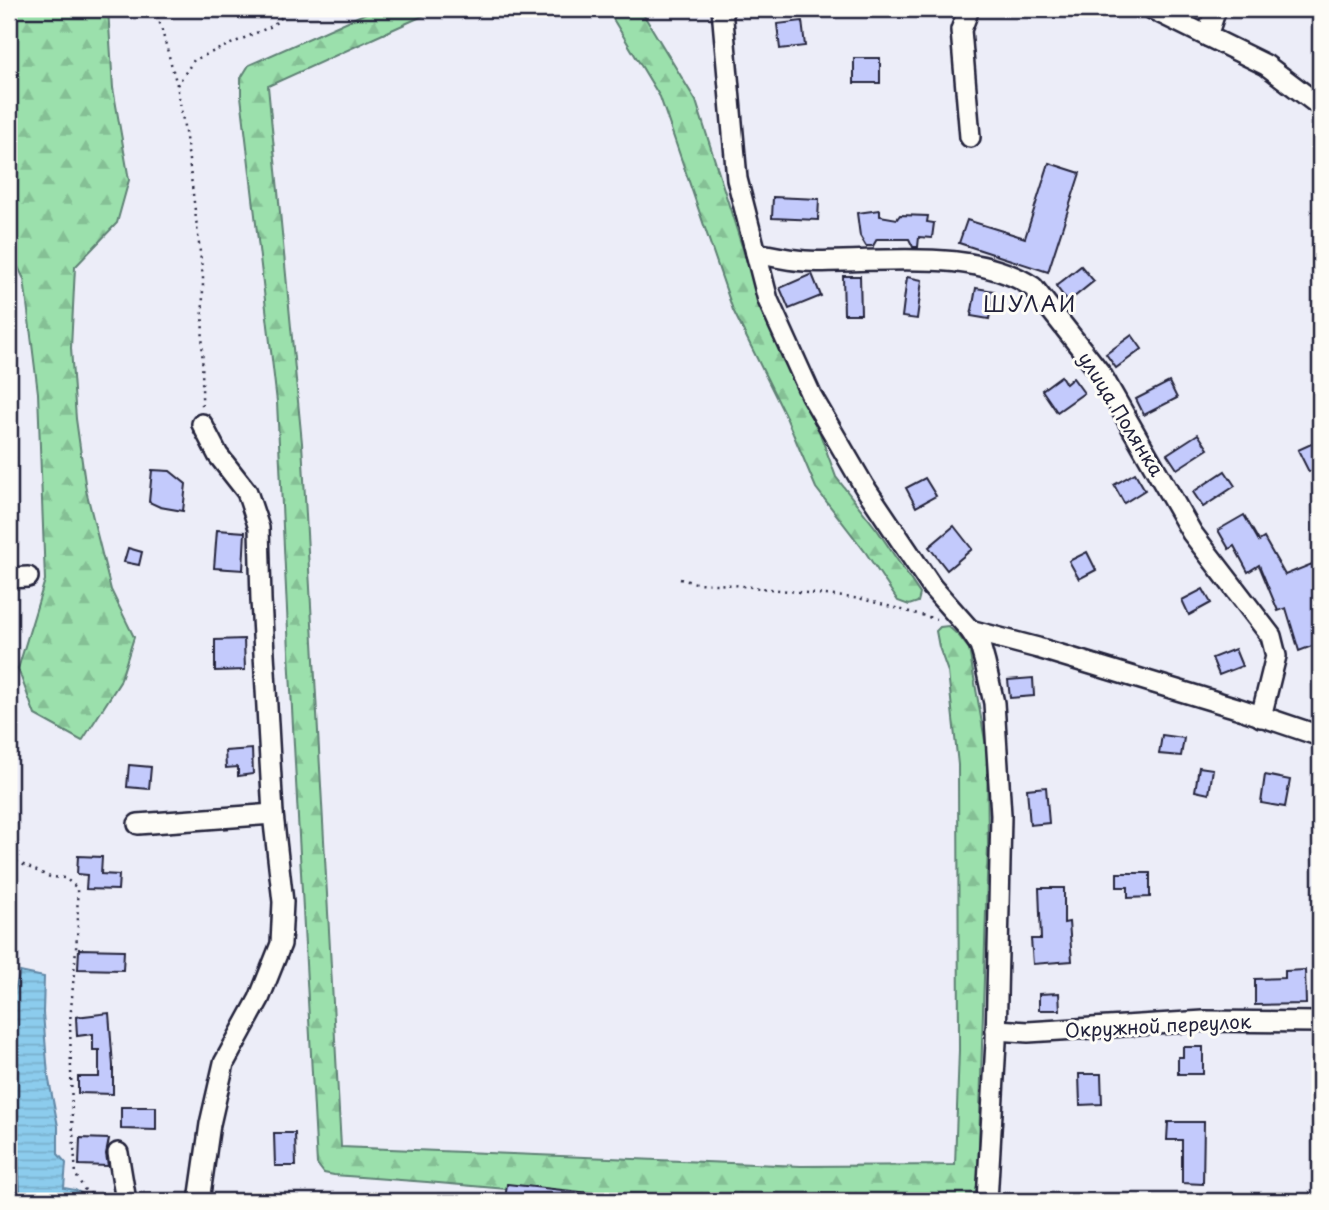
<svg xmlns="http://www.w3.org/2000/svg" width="1329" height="1210" font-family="'Playpen Sans',sans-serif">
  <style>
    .forest { fill: url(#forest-firs); stroke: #5e8174; stroke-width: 2 }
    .water { fill: url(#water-rules); stroke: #6288a6; stroke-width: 2 }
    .building { fill: #c3cafc; stroke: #22223b; stroke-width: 2 }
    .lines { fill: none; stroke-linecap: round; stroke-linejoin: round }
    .minor-casing { stroke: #22223b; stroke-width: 24 }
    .path { stroke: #22223b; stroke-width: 2.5; stroke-dasharray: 2 5; stroke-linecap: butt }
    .minor { stroke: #fdfcf7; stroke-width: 19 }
    .labels { text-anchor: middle; stroke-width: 6; stroke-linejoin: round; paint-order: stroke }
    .street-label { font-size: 19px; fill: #22223b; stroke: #fdfcf7 }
    .neighbourhood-label { font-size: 21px; letter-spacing: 2px; fill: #22223b; stroke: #fdfcf7 }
  </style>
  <defs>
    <pattern id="forest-firs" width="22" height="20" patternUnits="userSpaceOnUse" patternTransform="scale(1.75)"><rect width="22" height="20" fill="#9be0ac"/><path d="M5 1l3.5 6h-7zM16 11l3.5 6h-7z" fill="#85c095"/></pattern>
    <pattern id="water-rules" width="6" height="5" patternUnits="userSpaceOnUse" patternTransform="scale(1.75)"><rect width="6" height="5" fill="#8ccced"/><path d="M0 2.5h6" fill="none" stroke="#78afcc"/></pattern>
  </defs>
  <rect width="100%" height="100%" fill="#ecedf8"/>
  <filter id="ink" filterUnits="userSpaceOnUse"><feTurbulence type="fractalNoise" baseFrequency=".0143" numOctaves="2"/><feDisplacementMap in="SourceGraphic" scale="14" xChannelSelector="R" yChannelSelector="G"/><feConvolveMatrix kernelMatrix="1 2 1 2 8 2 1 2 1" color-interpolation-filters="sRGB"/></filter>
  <g filter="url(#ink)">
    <g class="forest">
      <polygon points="9,9 108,9 113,88 129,180 117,223 75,267 71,348 76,419 86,490 111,590 134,637 120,682 82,741 35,715 18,669 45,580 38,393 24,279 9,249"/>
      <polygon points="375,9 438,9 268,86 302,443 341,1147 801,1166 955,1165 959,1050 958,765 948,672 939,647 936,631 940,627 948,626 959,636 969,649 987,752 988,844 978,1179 976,1193 973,1201 850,1201 529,1191 427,1182 334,1175 324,1173 317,1164 290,672 277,402 241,96 241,78 249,65"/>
      <polygon points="607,9 640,9 696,101 759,300 812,412 836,477 878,531 920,594 918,602 909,605 898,601 866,553 816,488 786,417 733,310 660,97"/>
    </g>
    <polygon class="water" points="20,972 44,977 43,1013 48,1075 58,1126 58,1154 66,1163 64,1188 75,1190 89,1198 88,1201 34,1201 20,1193 10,1006"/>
    <g class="building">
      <polygon points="802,21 805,46 780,49 777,24"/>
      <rect x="854" y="58" width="26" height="25"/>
      <polygon points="1049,163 1080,173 1048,272 959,243 967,220 1025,238"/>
      <polygon points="773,197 819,199 818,220 772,218"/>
      <polygon points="880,210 880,216 897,219 900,215 928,216 927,222 934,223 932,238 919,237 918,247 913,247 909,239 877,239 873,246 866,246 860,236 857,213"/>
      <polygon points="1081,266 1094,281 1068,302 1056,286"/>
      <polygon points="812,274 821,296 789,309 780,288"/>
      <polygon points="843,276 860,276 861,314 844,314"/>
      <polygon points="907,277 922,280 917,319 902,317"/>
      <polygon points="976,288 994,291 989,319 971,316"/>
      <polygon points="1132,335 1142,349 1116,368 1106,354"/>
      <polygon points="1061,376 1066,384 1073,378 1084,393 1057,412 1042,390"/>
      <polygon points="1169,382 1177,398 1144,415 1136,399"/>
      <polygon points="1198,434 1208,449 1177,469 1167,454"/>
      <polygon points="1320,440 1320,466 1309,472 1298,450"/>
      <polygon points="152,470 170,471 186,484 183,511 160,507 149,502"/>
      <polygon points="1225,471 1235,486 1203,507 1193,492"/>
      <polygon points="1135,473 1145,490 1124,503 1114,485"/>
      <polygon points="925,478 936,496 916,507 906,488"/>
      <polygon points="1244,515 1259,541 1264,538 1285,575 1312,564 1320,584 1320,594 1313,597 1320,619 1320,643 1299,651 1286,608 1278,611 1259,565 1248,572 1234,546 1229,549 1218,530"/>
      <polygon points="954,526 972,549 947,570 929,547"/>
      <polygon points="217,530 245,532 243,570 214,568"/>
      <polygon points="128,548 142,552 139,565 124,562"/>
      <polygon points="1087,552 1096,570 1079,579 1069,561"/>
      <polygon points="1203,589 1211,603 1189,615 1182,600"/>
      <polygon points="244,639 245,670 215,671 215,640"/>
      <polygon points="1235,649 1242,666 1219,675 1212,658"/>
      <polygon points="1033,678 1034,696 1010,698 1008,680"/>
      <polygon points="1162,735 1184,738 1181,756 1159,754"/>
      <polygon points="252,749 253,774 238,776 238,767 226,768 225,751"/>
      <polygon points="129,765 151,767 149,789 127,787"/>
      <polygon points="1199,767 1213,769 1209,794 1195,791"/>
      <polygon points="1265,775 1290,780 1285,807 1261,803"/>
      <polygon points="1046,787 1049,823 1030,825 1027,789"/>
      <polygon points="78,856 102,857 101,874 119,875 118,890 86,889 87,875 77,874"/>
      <polygon points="1117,873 1150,873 1150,897 1128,898 1128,887 1117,887"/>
      <polygon points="1039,888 1064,888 1064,923 1069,922 1072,961 1033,964 1031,939 1041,939"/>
      <polygon points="79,949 124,950 123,970 78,969"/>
      <polygon points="1305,970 1306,1004 1255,1005 1255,979 1285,978 1285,971"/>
      <polygon points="1059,993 1060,1010 1039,1010 1039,994"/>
      <polygon points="109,1013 113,1066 113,1094 78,1093 78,1077 99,1077 99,1050 93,1050 93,1034 77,1036 76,1017"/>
      <polygon points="1183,1047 1203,1047 1203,1074 1178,1074 1178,1057 1183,1057"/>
      <polygon points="1079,1074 1101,1074 1102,1104 1080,1105"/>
      <polygon points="121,1107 156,1107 156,1130 121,1129"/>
      <polygon points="1168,1122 1204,1122 1203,1184 1182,1183 1182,1140 1167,1140"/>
      <polygon points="274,1133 295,1133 296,1166 275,1166"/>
      <polygon points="80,1138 109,1139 106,1154 108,1166 79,1165"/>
      <polygon points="507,1184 589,1193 589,1201 505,1200"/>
    </g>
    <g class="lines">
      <defs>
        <g id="minor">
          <polyline points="722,9 737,179 768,300 811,395 864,486 932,587 970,630 980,645 985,663 994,703 1001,815 996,1042 987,1201"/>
          <polyline points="969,9 961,30 970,137"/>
          <polyline points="1152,9 1266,65 1320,106"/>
          <polyline points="1207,36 1216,9"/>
          <path d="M756,253c16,3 33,7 49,8 12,1 25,0 38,0 60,-1 137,-9 190,26l68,87 91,159 79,103 5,20 -15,61"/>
          <polyline points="9,578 28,577"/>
          <polyline points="970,630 1038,648 1237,708 1320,736"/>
          <polyline points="138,824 273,814"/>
          <polyline points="996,1030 1028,1032 1204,1021 1320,1022"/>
          <polyline points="118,1153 126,1201"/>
          <polyline points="199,1201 210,1124 224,1063 259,999 281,944 283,902 273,814 261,600 259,528 247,492 218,455 202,424"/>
        </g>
      </defs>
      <use href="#minor" class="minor-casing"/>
      <g class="path">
        <polyline points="156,9 177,85 187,144 203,277 202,407"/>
        <polyline points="177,85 194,60 272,26 291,9"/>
        <polyline points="9,458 16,457"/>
        <polyline points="680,579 696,583 734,585 862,599 936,619"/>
        <polyline points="9,850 15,861 50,877 65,878 77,888 78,924 70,1022 72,1118 76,1175 84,1189 92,1195 91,1201"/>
      </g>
      <use href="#minor" class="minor"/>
    </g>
  </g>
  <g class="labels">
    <g class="street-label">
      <text transform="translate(1121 414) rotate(58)" y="7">улица Полянка</text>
      <text transform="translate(1158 1026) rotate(-3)" y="7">Окружной переулок</text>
    </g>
    <g class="neighbourhood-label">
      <text x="1030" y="312">ШУЛАИ</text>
    </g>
  </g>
  <rect width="1329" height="1210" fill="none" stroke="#fdfcf7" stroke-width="35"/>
  <rect x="18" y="18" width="1294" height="1175" fill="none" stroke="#22223b" stroke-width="2.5" filter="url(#ink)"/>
</svg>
